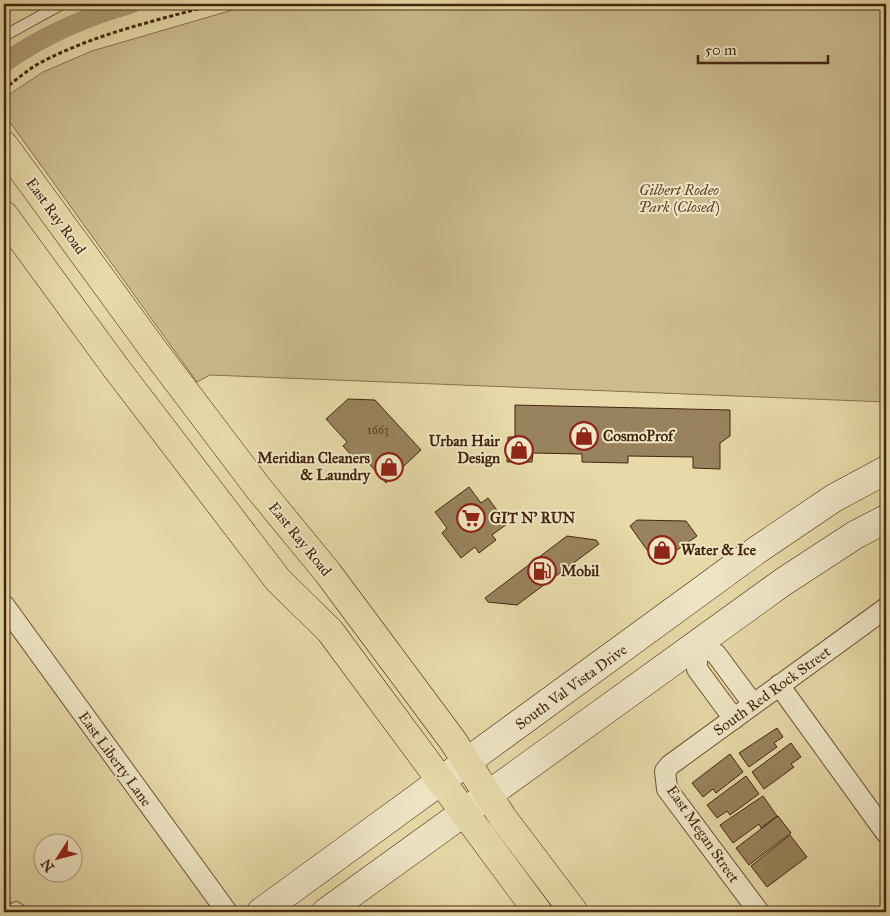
<svg xmlns="http://www.w3.org/2000/svg" width="890" height="916" font-family="'IM FELL Great Primer',serif">
  <style>
    .green { fill: #cbbb8e; stroke: #88704e }
    .lines { fill: none; stroke-linecap: round; stroke-linejoin: round }
    .canal { stroke: #b09c74; stroke-width: 19 }
    .building { fill: #99835e; stroke: #44260e }
    .service-casing { stroke: #6d5334; stroke-width: 12 }
    .minor-casing { stroke: #6d5334; stroke-width: 22 }
    .secondary-casing { stroke: #44260e; stroke-width: 29 }
    .primary-casing { stroke: #44260e; stroke-width: 29 }
    .path { stroke: #44260e; stroke-width: 3; stroke-dasharray: 4 2.5; stroke-linecap: butt }
    .service { stroke: #efe6c6; stroke-width: 10 }
    .minor { stroke: #efe6c6; stroke-width: 20 }
    .secondary { stroke: #efe6c6; stroke-width: 28 }
    .primary { stroke: #e7d9a8; stroke-width: 28 }
    .labels { text-anchor: middle; stroke-width: 4; stroke-linejoin: round; paint-order: stroke }
    .number-label { font-size: 12px; fill: #593d22 }
    .park-label { font-size: 15px; font-style: italic; fill: #5f4428; stroke: #efe6c6 }
    .street-label { font-size: 15px; fill: #44260e; stroke: #efe6c6 }
    .poi-label { font-size: 15px; font-weight: bold; fill: #44260e; stroke: #efe6c6; text-anchor: start }
  </style>
  <rect width="100%" height="100%" fill="#e7d9a8"/>
  <filter id="stains"><feTurbulence type="fractalNoise" baseFrequency=".004" numOctaves="4"/><feColorMatrix values="0 0 0 0 .2 0 0 0 0 .09 0 0 0 0 .02 0 0 0 .5 -.17"/></filter>
  <radialGradient id="worn" r=".72"><stop offset=".6" stop-color="#630" stop-opacity="0"/><stop offset="1" stop-color="#630" stop-opacity=".3"/></radialGradient>
  <polygon class="green" points="253,4 886,4 886,402 210,375 197,382 4,114 4,98 43,72 92,51"/>
  <g class="lines">
    <path class="canal" d="M4,63c39,-28 81,-46 127,-59"/>
  </g>
  <g class="building">
    <polygon points="348,399 375,400 421,450 386,483 365,459 359,464 343,446 347,442 326,419"/>
    <polygon points="515,405 730,410 730,436 720,443 720,469 693,468 693,457 628,456 628,463 582,462 582,454 533,453 532,462 507,462 508,437 515,437"/>
    <polygon points="469,487 481,503 488,498 507,524 492,535 496,540 479,553 475,547 461,558 442,533 447,528 435,512"/>
    <polygon points="637,520 686,521 697,536 657,564 630,526"/>
    <polygon points="567,536 596,540 599,544 517,605 488,602 485,598"/>
    <polygon points="777,728 783,737 774,743 777,747 749,767 739,753"/>
    <polygon points="791,743 801,757 791,764 794,767 764,789 752,772"/>
    <polygon points="730,754 743,772 716,793 713,789 703,797 692,783"/>
    <polygon points="746,776 759,794 730,815 727,811 717,818 707,805"/>
    <polygon points="763,796 777,816 761,828 759,824 733,843 720,825"/>
    <polygon points="778,816 791,833 749,865 736,848"/>
    <polygon points="790,835 807,857 767,887 751,866"/>
  </g>
  <g class="lines">
    <defs>
      <g id="service">
        <polyline points="4,36 62,4"/>
        <polyline points="8,912 16,907 24,912"/>
      </g>
      <g id="minor">
        <polyline points="4,605 227,912"/>
        <polyline points="779,685 886,833"/>
        <polyline points="734,719 697,669 697,644 716,654 753,704"/>
        <polyline points="759,912 667,789 665,771 670,765 886,608"/>
      </g>
      <g id="secondary">
        <polyline points="261,912 757,550 834,498 886,470"/>
        <polyline points="326,912 783,582 855,535 886,519"/>
      </g>
      <g id="primary">
        <polyline points="4,145 153,349 259,489 328,573 453,741 503,818 574,912"/>
        <polyline points="4,215 116,368 278,580 330,631 538,912"/>
      </g>
    </defs>
    <use href="#service" class="service-casing"/>
    <use href="#minor" class="minor-casing"/>
    <use href="#secondary" class="secondary-casing"/>
    <use href="#primary" class="primary-casing"/>
    <path class="path" d="M4,89c11,-8 22,-18 34,-25 55,-30 118,-43 177,-60"/>
    <use href="#service" class="service"/>
    <use href="#minor" class="minor"/>
    <use href="#secondary" class="secondary"/>
    <use href="#primary" class="primary"/>
  </g>
  <defs>
    <symbol id="shop-ring" viewBox="-11 -11 22 22"><circle r="9.5" fill="#efe6c6" stroke="#8f2418" stroke-width="1.5"/><path d="M-5-2.5h2.3a2.7 3.5 0 0 1 5.4 0H5L5.5 6h-11ZM-1.5-2.5h3a1.5 2.3 0 0 0-3 0Z" fill="#8f2418"/></symbol>
    <symbol id="supermarket-ring" viewBox="-11 -11 22 22"><circle r="9.5" fill="#efe6c6" stroke="#8f2418" stroke-width="1.5"/><path d="M-6-5.5h2.5l.6 2H6L4.5 2H-2.5L-4.4-4H-6ZM-1.5 3.2a1.3 1.3 0 1 0 .1 0ZM3 3.2a1.3 1.3 0 1 0 .1 0Z" fill="#8f2418"/></symbol>
    <symbol id="fuel-ring" viewBox="-11 -11 22 22"><circle r="9.5" fill="#efe6c6" stroke="#8f2418" stroke-width="1.5"/><path d="M-5.5-6h7V0h2V4h1.3V-2.5L3-4.5l.8-.8L6-3V5H2.5V1h-1V6h-7ZM-4.2-4.7v3.2H.2V-4.7Z" fill="#8f2418"/></symbol>
  </defs>
  <g fill-rule="evenodd">
    <use href="#shop-ring" x="568" y="420" width="32" height="32"/>
    <use href="#shop-ring" x="503" y="434" width="32" height="32"/>
    <use href="#shop-ring" x="373" y="451" width="32" height="32"/>
    <use href="#supermarket-ring" x="455" y="502" width="32" height="32"/>
    <use href="#shop-ring" x="646" y="534" width="32" height="32"/>
    <use href="#fuel-ring" x="526" y="555" width="32" height="32"/>
  </g>
  <g class="labels">
    <g class="number-label">
      <text x="378" y="434">1663</text>
    </g>
    <g class="park-label">
      <text x="679" y="195">Gilbert Rodeo<tspan x="679" dy="17">Park (Closed)</tspan></text>
    </g>
    <g class="street-label">
      <text transform="translate(56 216) rotate(54)" y="5">East Ray Road</text>
      <text transform="translate(300 539) rotate(51)" y="5">East Ray Road</text>
      <text transform="translate(571 687) rotate(-36)" y="5">South Val Vista Drive</text>
      <text transform="translate(772 691) rotate(-36)" y="5">South Red Rock Street</text>
      <text transform="translate(115 759) rotate(54)" y="5">East Liberty Lane</text>
      <text transform="translate(703 834) rotate(55)" y="5">East Megan Street</text>
    </g>
    <g class="poi-label">
      <text x="603" y="441">CosmoProf</text>
      <text x="500" y="446" text-anchor="end">Urban Hair<tspan x="500" dy="17">Design</tspan></text>
      <text x="370" y="463" text-anchor="end">Meridian Cleaners<tspan x="370" dy="17">&amp; Laundry</tspan></text>
      <text x="490" y="523">GIT N' RUN</text>
      <text x="681" y="555">Water &amp; Ice</text>
      <text x="561" y="576">Mobil</text>
    </g>
  </g>
  <rect width="890" height="916" fill="none" stroke="#e7d9a8" stroke-width="20"/>
  <rect x="5" y="5" width="880" height="906" fill="none" stroke="#44260e" stroke-width="2.5"/>
  <rect x="10" y="10" width="870" height="896" fill="none" stroke="#44260e"/>
  <g transform="translate(58 858) rotate(234)"><circle r="24" fill="#efe6c6" stroke="#ab997c"/>
  <path d="M0-4L9 19L0 12L-9 19Z" fill="#8f2418"/>
  <text y="-8" font-size="14" font-weight="bold" text-anchor="middle" fill="#44260e">N</text>
  </g>
  <path d="M698 55v8h130v-8" fill="none" stroke="#44260e" stroke-width="2.5"/>
  <text x="705" y="55" font-size="15" fill="#44260e" stroke="#efe6c6" stroke-width="4" paint-order="stroke">50 m</text>
  <rect width="100%" height="100%" filter="url(#stains)"/>
  <rect width="100%" height="100%" fill="url(#worn)"/>
</svg>
